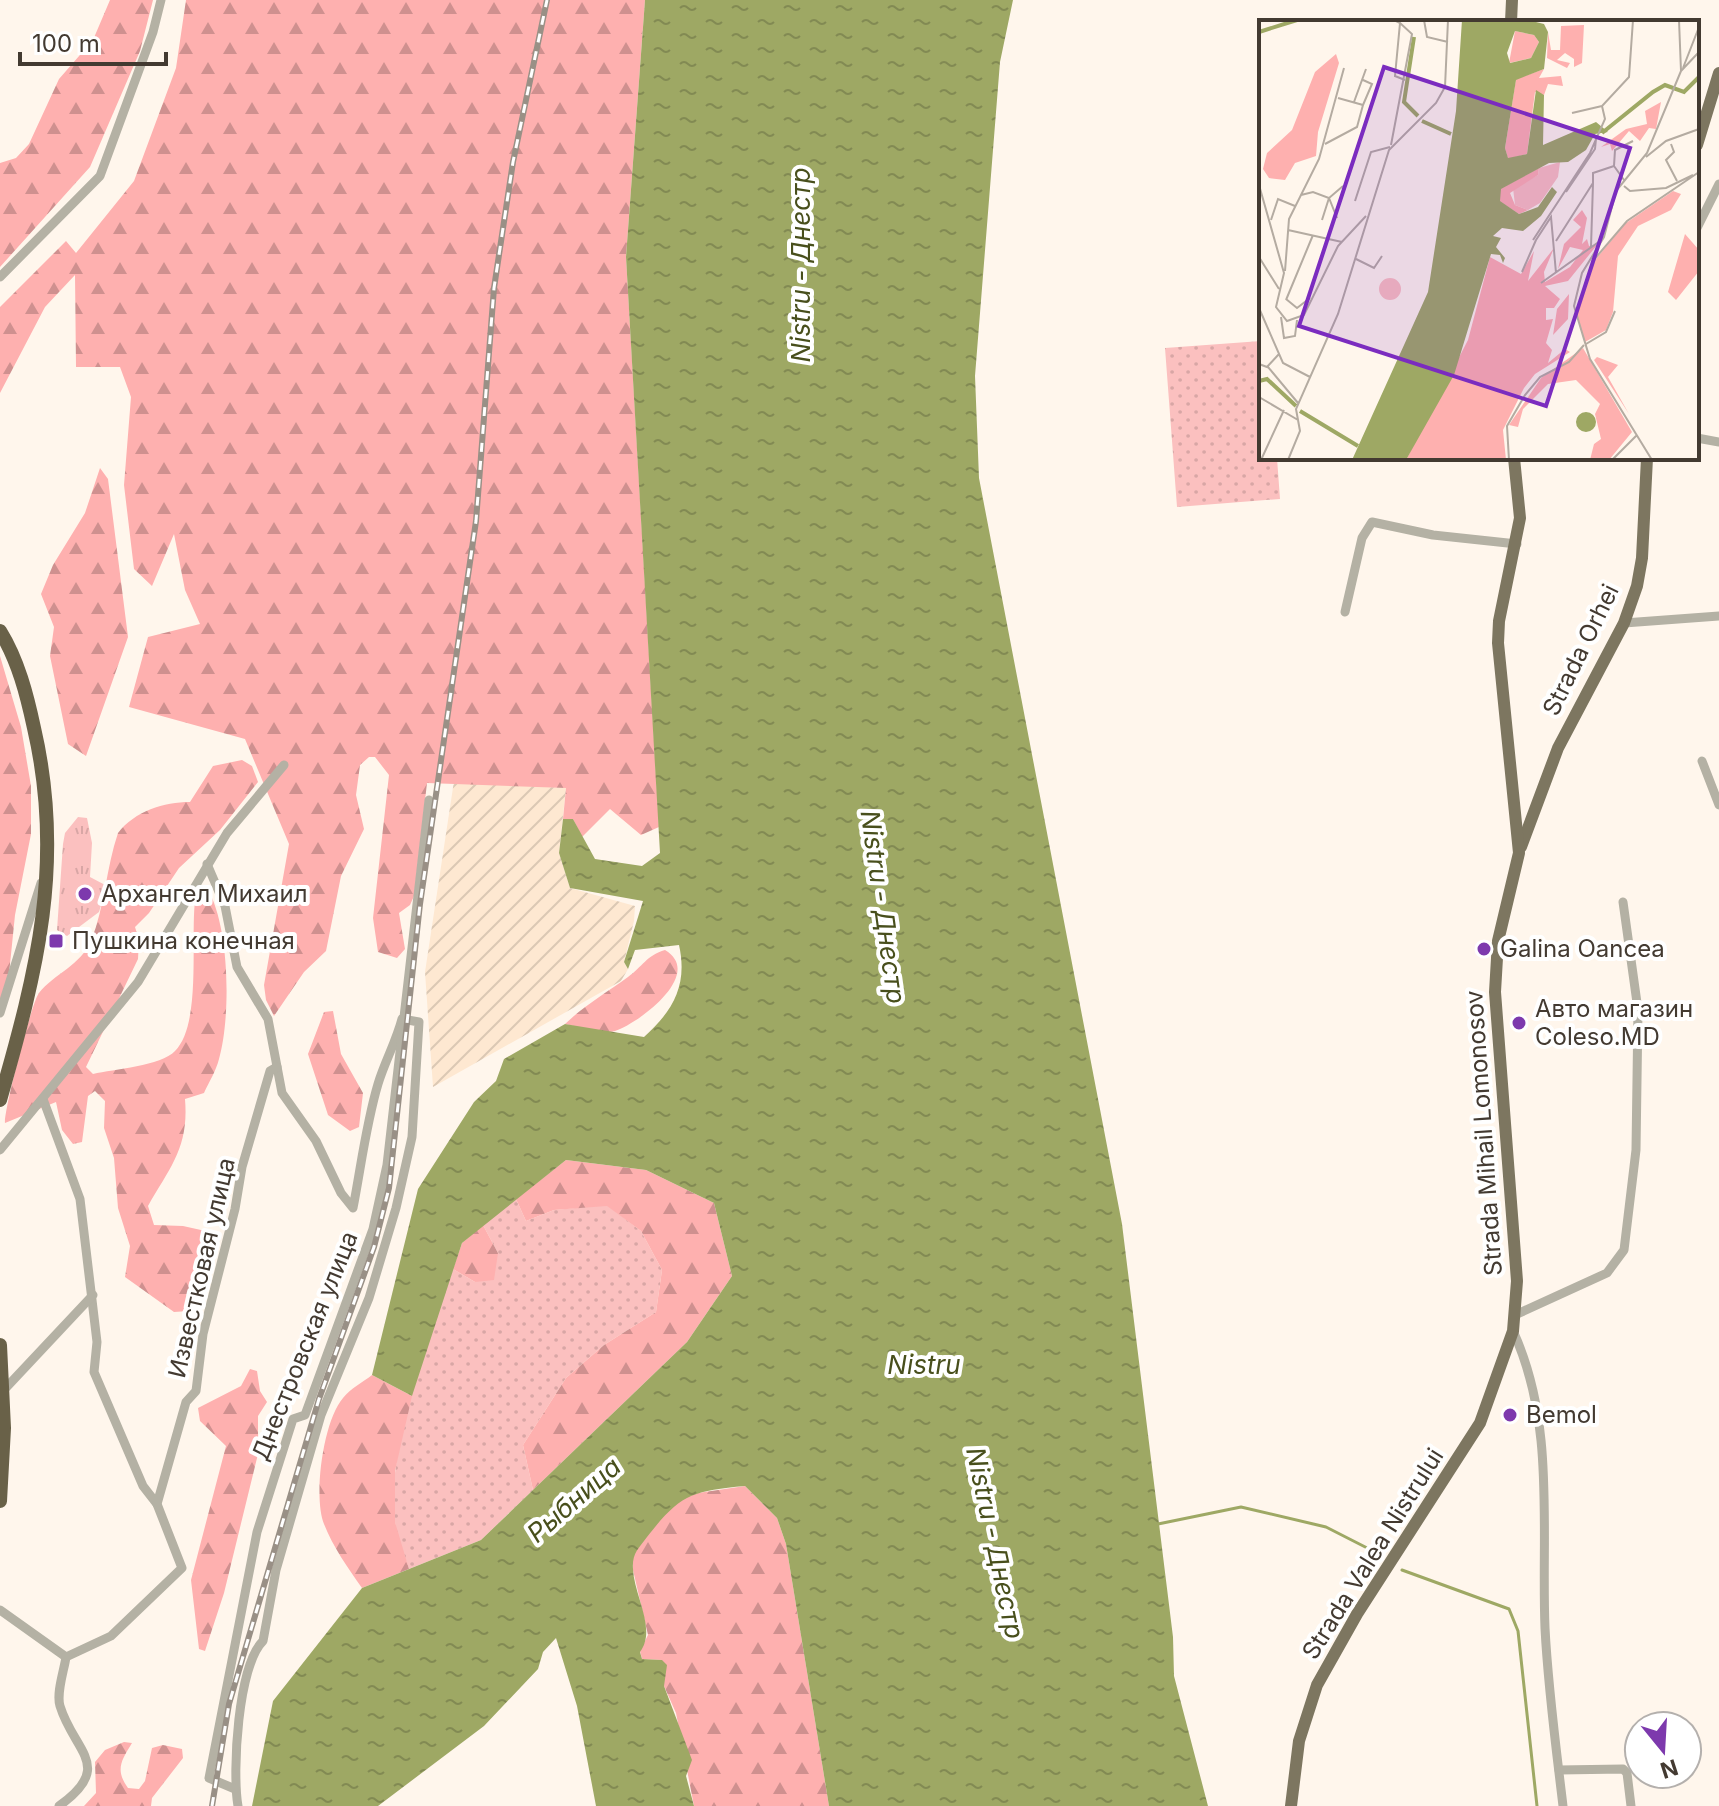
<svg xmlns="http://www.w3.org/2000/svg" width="1719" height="1806" font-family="Inter,sans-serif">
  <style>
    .industrial { fill: url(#industrial-furrows) }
    .grass { fill: url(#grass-dots) }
    .forest { fill: url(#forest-firs) }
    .park { fill: url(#park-tufts) }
    .water { fill: url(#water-ripples) }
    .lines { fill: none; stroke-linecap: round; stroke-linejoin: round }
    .stream { stroke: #9ea864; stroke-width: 3 }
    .minor { stroke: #b4b1a4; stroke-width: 9 }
    .major { stroke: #7d7660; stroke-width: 12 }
    .highway { stroke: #696148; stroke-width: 14 }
    .rail-casing { stroke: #999086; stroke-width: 6 }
    .rail { stroke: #fff; stroke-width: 3; stroke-dasharray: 9; stroke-linecap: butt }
    .poi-dot { fill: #7d39ad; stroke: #fff; stroke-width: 3 }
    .labels { text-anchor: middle; stroke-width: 8; stroke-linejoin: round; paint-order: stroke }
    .street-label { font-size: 24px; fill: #433a31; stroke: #fff }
    .poi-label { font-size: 24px; fill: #433a31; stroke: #fff; text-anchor: start }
    .water-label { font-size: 26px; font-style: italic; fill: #484f1c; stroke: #fff }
    .inset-river { fill: none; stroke: #9ea864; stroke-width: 4 }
    .inset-road { fill: none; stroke: #b4aba1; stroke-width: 2 }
    .view { fill: #7b2cbf; fill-opacity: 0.15; stroke: #7b2cbf; stroke-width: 4 }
    .inset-edge { fill: none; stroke: #433a31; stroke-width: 4 }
  </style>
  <defs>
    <pattern id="industrial-furrows" width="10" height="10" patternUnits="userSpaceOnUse" patternTransform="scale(2)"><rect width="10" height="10" fill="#fee8d1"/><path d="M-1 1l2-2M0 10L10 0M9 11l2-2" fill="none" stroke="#dbc8b4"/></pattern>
    <pattern id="grass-dots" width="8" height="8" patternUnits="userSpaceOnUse" patternTransform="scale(2)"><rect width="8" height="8" fill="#fbc0bf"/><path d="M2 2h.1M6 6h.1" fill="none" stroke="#d8a6a5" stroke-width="1.8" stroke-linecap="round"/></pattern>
    <pattern id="forest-firs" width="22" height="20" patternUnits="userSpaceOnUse" patternTransform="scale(2)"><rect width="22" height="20" fill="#feb0af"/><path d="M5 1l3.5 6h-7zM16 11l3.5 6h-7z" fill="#cf908f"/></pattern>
    <pattern id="park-tufts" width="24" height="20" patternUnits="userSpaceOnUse" patternTransform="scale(2)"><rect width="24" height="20" fill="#fbc0bf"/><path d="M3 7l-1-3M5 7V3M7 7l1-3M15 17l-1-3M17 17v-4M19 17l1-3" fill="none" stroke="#d8a6a5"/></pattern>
    <pattern id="water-ripples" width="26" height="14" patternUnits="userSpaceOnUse" patternTransform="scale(2)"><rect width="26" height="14" fill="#9ea864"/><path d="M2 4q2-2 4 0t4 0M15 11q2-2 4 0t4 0" fill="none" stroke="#828a53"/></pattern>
  </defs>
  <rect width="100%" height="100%" fill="#fff6ec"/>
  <polygon class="industrial" points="454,781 566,788 559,853 570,888 635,906 634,921 624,962 628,969 621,981 433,1087 425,972"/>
  <g class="grass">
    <polygon points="1261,341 1261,458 1277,458 1280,499 1177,507 1165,348"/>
    <path d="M516,1199l10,22 28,-11 53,-5 34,26 21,39 -6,42 -52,33 -38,33 -43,67 10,45 -52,50 -72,29c-5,-15 -12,-32 -14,-47 -10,-74 35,-182 58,-253l22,13 23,-29 -15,-28z"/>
  </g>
  <g class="forest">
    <polygon points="110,0 153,0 140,51 90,167 0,267 0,163 16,158 29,144 59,79 93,40"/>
    <polygon points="186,0 645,0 626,257 659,827 641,835 610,809 582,837 573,819 563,819 566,788 427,783 414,896 410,905 399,913 405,949 397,958 378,952 373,918 389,775 375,757 369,757 360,765 356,795 364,829 341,876 326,951 304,972 274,1016 266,1000 264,985 289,844 245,739 129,707 148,637 200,624 185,590 174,534 152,586 134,569 124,485 131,397 120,367 76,367 75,275 45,307 0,393 0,307 66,241 76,253 134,181 176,68"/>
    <polygon points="100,468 108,479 128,637 86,756 68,744 50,656 54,627 41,594 53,565 85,513"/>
    <polygon points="0,656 21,727 31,786 31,834 15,915 9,974 0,1000"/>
    <path d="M242,760l10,6 6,16 -38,48 -41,38 -30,45 -14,14 4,13 -1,19 -52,108 7,7c21,-5 68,-8 82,-23 28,-28 14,-119 21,-157l11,-6c23,38 24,129 12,171 -3,12 -10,23 -15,34l-19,6c4,48 -14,67 -37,107l6,19 29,1 27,6 -7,59 -14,20 -15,1 -49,-35 5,-31 -12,-38 -4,-50 -10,-30 1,-27 -10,-10 -7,5 -6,46 -9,2 -11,-14 -6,-28 -51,21c-2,-9 27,-122 34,-130 15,-19 42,-28 52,-52 14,-35 15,-73 27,-108 17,-22 46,-31 72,-31l23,-36z"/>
    <path d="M665,950c40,24 -26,73 -50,81 -13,4 -36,-4 -50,-7 20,-19 41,-31 63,-47 14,-10 19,-22 37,-27z"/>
    <polygon points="333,1011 341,1054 363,1093 359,1127 350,1131 328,1115 308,1054 324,1012"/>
    <polygon points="566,1160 646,1170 714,1203 732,1276 687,1342 533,1490 523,1445 566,1378 604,1345 656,1312 662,1270 641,1231 607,1206 554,1210 526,1221 516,1199"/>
    <polygon points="483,1225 498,1253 494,1280 475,1282 453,1269 462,1243"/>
    <polygon points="250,1369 257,1371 260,1391 267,1402 258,1416 258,1454 224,1593 205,1651 199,1649 191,1580 226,1446 200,1421 198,1408 241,1386"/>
    <path d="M372,1375l40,21 -17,75v51l14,47 -47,19c-14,-20 -29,-41 -38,-64 -11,-27 -1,-103 19,-126 7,-9 20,-16 29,-23z"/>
    <polygon points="745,1486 777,1518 786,1544 829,1806 694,1806 676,1713 664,1686 662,1660 642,1659 640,1651 648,1635 633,1570 633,1553 667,1510 691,1494"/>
    <path d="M124,1742l8,1c-11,18 -17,27 -4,45l11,1 6,-8 7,-33 11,-3 19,4 1,9 -31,40 -1,8h-67l12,-13 -1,-31 10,-12z"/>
  </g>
  <polygon class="park" points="78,817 87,818 92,843 90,877 107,886 99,912 67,936 57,930 63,844 65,833"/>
  <path class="water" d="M645,0h368l-13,62 -25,314 4,102 143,746 51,413 1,39 34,130h-379l-43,-262 -9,-26 -32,-32c-55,5 -65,9 -98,51 -9,12 -15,17 -14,32 1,27 24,60 7,83l2,7 20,1 5,5 -3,21 28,74 -6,16 8,30h-98l-19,-100 -21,-68 -13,14 -5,17 -54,57 -106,80h-126l21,-105 89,-113 119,-48 206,-198 45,-66 -18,-73 -68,-33 -80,-10 -104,83 -50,153 -40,-21 46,-186 56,-87 22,-21 8,-22 61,-35 79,13c29,-26 44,-52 35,-92l-44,5 -7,19 -4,-7 19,-61 -73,-13 -11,-35 4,-34h10l22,40 47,7 18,-13 -34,-596z"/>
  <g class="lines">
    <g class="stream">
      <polyline points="1158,1524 1241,1507 1326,1527 1377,1553"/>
      <polyline points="1402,1570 1509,1609 1518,1631 1537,1806"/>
    </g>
    <g class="minor">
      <polyline points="1697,228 1719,184"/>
      <polyline points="0,277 100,176 153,32 161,0"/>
      <polyline points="1697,438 1719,442"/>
      <polyline points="1345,612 1362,538 1372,522 1433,535 1517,544"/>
      <polyline points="1624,623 1719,616"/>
      <polyline points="1702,761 1719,805"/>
      <path d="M207,864l18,42 12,61 31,52 14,74 34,48 25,52 12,15c8,-41 13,-84 25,-124 7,-23 18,-42 24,-65l17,3 -7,115 -16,71 -27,90 -48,117 -45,155 -13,71c-25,24 -31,131 -25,165"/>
      <polyline points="0,1013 41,883"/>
      <polyline points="43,1099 80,1199 97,1342 94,1372 143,1486 157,1504"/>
      <polyline points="0,1150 138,982 227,833 284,765"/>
      <polyline points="1515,1315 1607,1273 1624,1250 1636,1150 1638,1010 1623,902"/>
      <path d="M1513,1331c43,93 28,199 32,297 3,60 11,119 18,178"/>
      <polyline points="3,1391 93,1295"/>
      <path d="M0,1610l66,47c-2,14 -10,36 -6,49 14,46 55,60 -1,100"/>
      <polyline points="66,1657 111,1636 182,1568 157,1504 186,1402 196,1391 203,1334 235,1209 242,1167 270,1071 277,1067"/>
      <polyline points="1559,1770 1623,1769 1627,1773 1631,1806"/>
      <polyline points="235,1789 209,1778 257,1532 293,1419 305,1415 373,1229 387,1165 429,800"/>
    </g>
    <g class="major">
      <polyline points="1511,22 1512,0"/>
      <polyline points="1697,145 1719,73"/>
      <polyline points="1521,847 1558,748 1624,623 1637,586 1642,558 1647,458"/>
      <polyline points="1291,1806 1299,1741 1317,1685 1357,1614 1480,1423 1513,1331 1517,1281 1495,992 1498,941 1519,853 1498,643 1499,621 1520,518 1514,458"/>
    </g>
    <g class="highway">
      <path d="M0,631c18,29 27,64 34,97 31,134 3,243 -34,372"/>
      <polyline points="0,1345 4,1428 0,1501"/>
    </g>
    <defs>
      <polyline id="rail" points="212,1806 229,1704 319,1399 374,1247 389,1188 420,904 476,521 494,288 513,162 547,0"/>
    </defs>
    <use href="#rail" class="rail-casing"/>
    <use href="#rail" class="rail"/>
  </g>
  <g class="poi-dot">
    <circle cx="85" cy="894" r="8"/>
    <rect x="48" y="933" width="16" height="16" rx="4"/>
    <circle cx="1484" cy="949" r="8"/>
    <circle cx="1519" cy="1023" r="8"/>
    <circle cx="1510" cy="1415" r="8"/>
  </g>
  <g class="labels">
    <g class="street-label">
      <text transform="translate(1581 650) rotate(-64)" y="8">Strada Orhei</text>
      <text transform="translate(1484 1133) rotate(-94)" y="8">Strada Mihail Lomonosov</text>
      <text transform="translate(202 1268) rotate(-77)" y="8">Известковая улица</text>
      <text transform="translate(305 1346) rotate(-68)" y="8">Днестровская улица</text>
      <text transform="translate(1373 1554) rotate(-58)" y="8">Strada Valea Nistrului</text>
    </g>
    <g class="poi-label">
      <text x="101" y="902">Архангел Михаил</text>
      <text x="72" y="949">Пушкина конечная</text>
      <text x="1500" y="957">Galina Oancea</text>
      <text x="1535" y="1017">Авто магазин<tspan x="1535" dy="28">Coleso.MD</tspan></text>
      <text x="1526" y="1423">Bemol</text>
    </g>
    <g class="water-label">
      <text transform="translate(801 265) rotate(-90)" y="9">Nistru - Днестр</text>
      <text transform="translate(883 907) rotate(82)" y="9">Nistru - Днестр</text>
      <text x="924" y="1374">Nistru</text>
      <text transform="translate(574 1500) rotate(-41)" y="9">Рыбница</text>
      <text transform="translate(995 1543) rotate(78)" y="9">Nistru - Днестр</text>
    </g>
  </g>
  <g transform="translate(1259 20)">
    <rect width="440" height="440" fill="#fff6ec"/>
    <path d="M301,142l-2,15 -18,26 -12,7 -13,-5 -2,-17 25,-13 1,-7zM120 269a11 11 0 1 1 22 0a11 11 0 1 1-22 0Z" fill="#fbc0bf"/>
    <path d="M325,5l-2,38 -8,4v-8l-9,-6 -8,7 13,3 -3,5 -20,-10 1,-26 3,18h9l1,-24zM256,11l19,4 5,7 -8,16 -22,5zM77,34l3,9 -21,69 -2,24 -21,7 -10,17 -16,-2 -6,-9 4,-16 25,-23 23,-58zM285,49l-5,9 22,-2 2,10 -15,-2 -4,11 -9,-3 -8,62 -19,5 -3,-11 11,-69zM402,82l-5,27 -7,-1 -9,13 -11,-10 -17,20 -2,-7 -9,3 25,-18 21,-5 -2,-13zM280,148l-1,7 -28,18 5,12 13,5 -9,4 -20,-13 1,-12zM414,171l8,3 -10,16 -33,16 -20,30 -5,56 -7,18 -21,12 -9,-31 14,-45 36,-43zM323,190l5,8 -5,26 5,-5 2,7 8,-1 -29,36 -23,5 15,13 -6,9h-8v12l7,-1 -7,24 6,7 -4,13 17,-14 5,3 -35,22 -11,14 -21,42 3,30h-100l62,-120 22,-83 31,17 13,-23 -6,30 26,-33 -10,24 1,10 25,-15 13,-17 -13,-3 -12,22 6,-25 17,-17 -8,-7zM426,214l14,16v21l-23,29 -8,-8zM310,274l-1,25 -15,16 4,-26zM324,328l49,84 -23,28h-19l4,-16 7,-5 -6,-25 5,-10 -24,-24 -28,4 -25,25 -5,18 -9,-2 32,-47zM338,337l21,8 -10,12 21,37 -35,-54z" fill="#feb0af"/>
    <path d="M203,0h66l16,4 4,8 -4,37 -28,11 -11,68 3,10 19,-4 9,-64 8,5 -1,50 53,-23 12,10 -13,2 -9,16 -18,12 -19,1 -48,26 -1,12 19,13 19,-7 14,-20 5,5 -16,24 -18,15 -21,-3 -9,8 8,2 -5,9 9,11 -2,5 -3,-8 -9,-1 -37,121 -48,85h-54l76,-168 28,-181zM256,11l19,4 5,7 -8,16 -21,5 -3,-10zM317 402a10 10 0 1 1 20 0a10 10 0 1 1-20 0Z" fill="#9ea864" fill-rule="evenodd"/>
    <path class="inset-river" d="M0,12l38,-12M155,17l-10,65 14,14M163,101l29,13M343,113l51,-41 12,-7 19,7 15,-15M0,361l8,-2 29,27M41,391l58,35"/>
    <path class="inset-road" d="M135,0l6,3 -5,53 10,4M165,0l3,17 21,5M302,0l70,1M424,48l16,-41M422,51l18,-19M95,82l12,-33M104,85l9,-21 -9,-4M313,93l30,-7M66,124l32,-17 6,-22 -25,-7M412,124l3,8 -8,8 11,21M132,125l21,-111 -12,-11M387,137l20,-16 33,-12M365,160l-10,-14 1,-16 18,-9M0,165l25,88 -8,34 11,14 17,-6 34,-69 28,-30M365,166l6,5 36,-3 27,-13M307,172l29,-43 1,-10M42,175l12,-3 16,6 8,20M96,181l16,-49 19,-5M12,200l7,-21 17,7M63,200l7,-22 14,-12M29,210l54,12M274,220l57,-87 15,-34 -3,-13 27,-29 4,-57M277,220l15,-23 5,56M297,221l37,-58v-10l21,-7M332,227l2,-64M0,237l20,32M97,239l18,9 8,-12M333,242l35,-41 72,-49M26,251l4,-52 30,-60 25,-91M263,252l14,-32M282,263l59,-42M27,279l11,9 13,-10M27,280l27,-65M0,288l24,55 27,14M22,297l3,21 11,-2 2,-16M327,324l20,-12 9,-21M0,344l8,3 12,-13M9,347l30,36M0,377l39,23M2,440l23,-50M29,440l12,-29 -4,-22 42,-95 51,-164 47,-47 9,-16 3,-67M250,440l-2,-34 18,-31 15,-18 29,-15 15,-17M353,440l25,-25M393,440l-62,-101 -16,-53 8,-33 22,-36 12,-46 31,-38 34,-82 -2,-51"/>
    <path class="view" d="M125,47l246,81 -84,258 -247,-80z"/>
    <rect width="440" height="440" class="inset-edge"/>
  </g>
  <g transform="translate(1663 1750) rotate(162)"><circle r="38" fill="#ffffff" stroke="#b4b0ad" stroke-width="2"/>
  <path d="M0-6L14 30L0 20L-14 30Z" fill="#7d39ad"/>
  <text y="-12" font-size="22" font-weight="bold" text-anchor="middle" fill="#433a31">N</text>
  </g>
  <path d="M20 52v12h146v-12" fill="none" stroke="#433a31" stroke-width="4"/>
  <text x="32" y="52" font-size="24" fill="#433a31" stroke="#ffffff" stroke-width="6" paint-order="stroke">100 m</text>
</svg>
